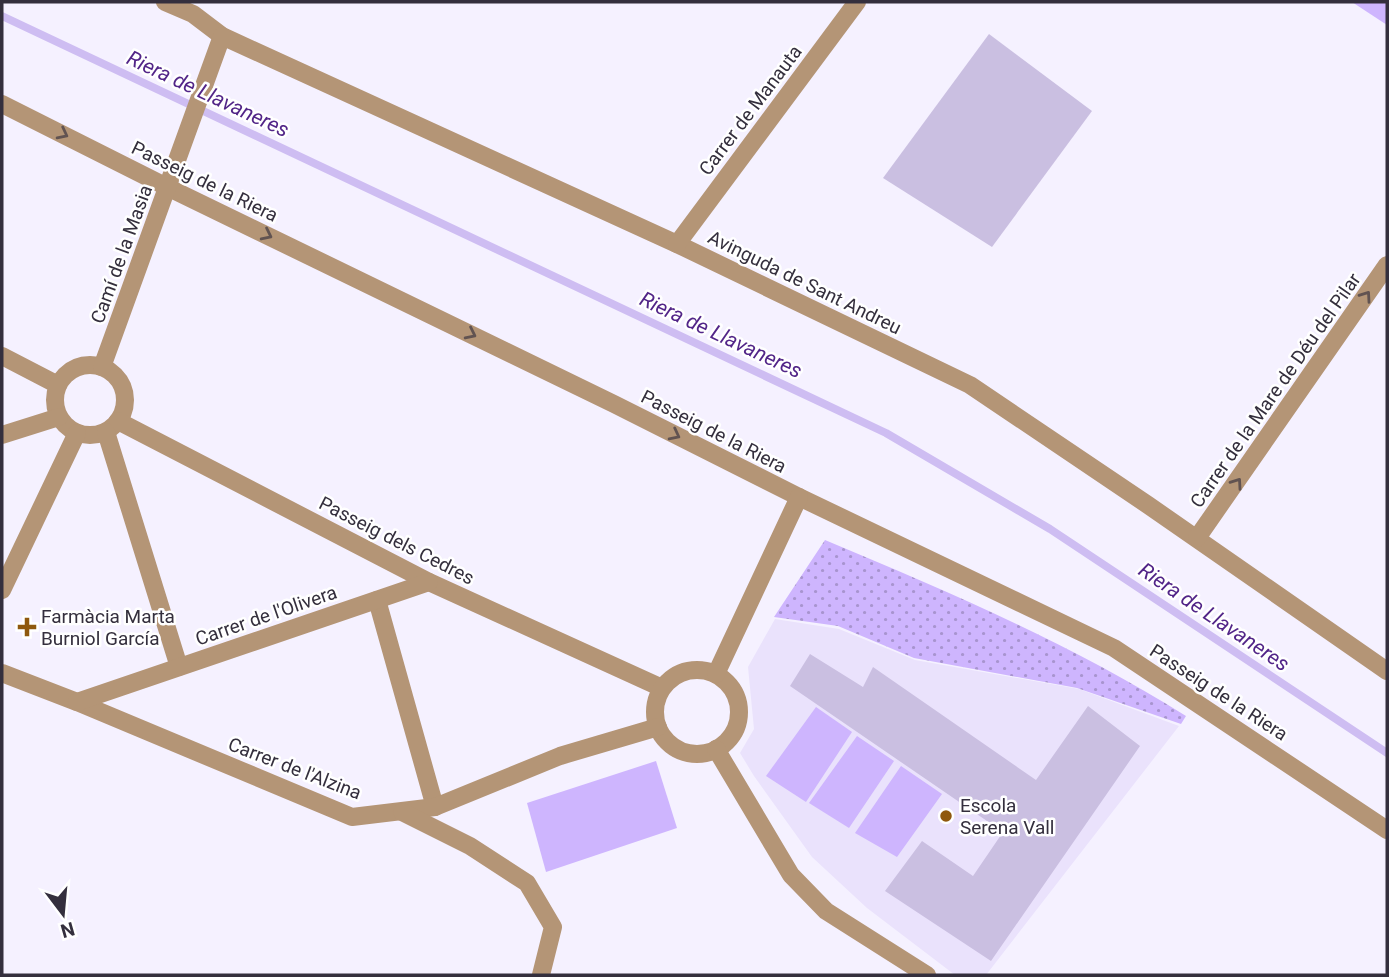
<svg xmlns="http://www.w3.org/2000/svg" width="1389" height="977" font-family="Roboto,sans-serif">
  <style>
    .built { fill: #eae2fc }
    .park { fill: url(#park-dots) }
    .pitch { fill: #ceb5fe }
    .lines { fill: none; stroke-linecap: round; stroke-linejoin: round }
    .stream { stroke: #cebdf2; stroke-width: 8 }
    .building { fill: #cabfe1 }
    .minor { stroke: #b49576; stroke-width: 18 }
    .oneway { stroke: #615351 }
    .poi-dot { fill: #8f580d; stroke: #fff; stroke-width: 2.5 }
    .labels { text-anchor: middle; stroke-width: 5; stroke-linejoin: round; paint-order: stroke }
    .street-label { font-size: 19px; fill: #342f3d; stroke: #fff }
    .poi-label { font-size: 19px; fill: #342f3d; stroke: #fff; text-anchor: start }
    .water-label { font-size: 21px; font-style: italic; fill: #522588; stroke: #fff }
  </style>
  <defs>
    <pattern id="park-dots" width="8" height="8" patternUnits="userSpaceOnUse" patternTransform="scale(1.75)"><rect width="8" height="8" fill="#ceb5fe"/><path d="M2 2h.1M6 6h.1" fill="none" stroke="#a894cf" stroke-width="1.8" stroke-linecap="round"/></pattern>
  </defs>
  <rect width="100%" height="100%" fill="#f5f1ff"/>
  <polygon class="built" points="775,619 839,629 915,660 1079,689 1179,726 986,975 955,975 867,908 812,857 754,776 740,753 754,729 748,667"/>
  <path class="park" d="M825,540c124,52 247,104 361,176l-5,8 -104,-36 -163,-30 -76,-32 -64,-9z"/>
  <g class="pitch">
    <polygon points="1352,2 1387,2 1387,25"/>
    <polygon points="816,707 852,732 806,802 766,776"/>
    <polygon points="857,736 894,761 849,828 809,803"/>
    <polygon points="656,761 677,828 546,872 527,803"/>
    <polygon points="901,766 942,794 897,857 855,833"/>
  </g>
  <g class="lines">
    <polyline class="stream" points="2,16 886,433 1050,529 1387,753"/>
  </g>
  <g class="building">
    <polygon points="989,34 1092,111 992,247 883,178"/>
    <polygon points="810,654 863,687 873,667 1036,780 1088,706 1140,746 991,961 885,891 922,841 973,876 1003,832 790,686"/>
  </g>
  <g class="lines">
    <g class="minor">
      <polyline points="165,2 193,14 222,36 677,244 970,385 1148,505 1387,671"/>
      <polyline points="2,104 167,187 614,404 799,497 1114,648 1387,830"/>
      <polyline points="677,244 857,2"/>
      <polyline points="2,356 58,385"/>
      <circle cx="90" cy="400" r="35"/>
      <polyline points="102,367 222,36"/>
      <polyline points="118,421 429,582 662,688"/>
      <polyline points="106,432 179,667"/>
      <polyline points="2,435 59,417"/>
      <polyline points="1197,538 1387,265"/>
      <polyline points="2,590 77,433"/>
      <polyline points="377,600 435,807"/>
      <circle cx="697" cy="712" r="42"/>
      <polyline points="2,673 77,702 352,817 435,807 560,756 658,727"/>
      <polyline points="716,674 799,497"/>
      <polyline points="77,702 429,582"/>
      <polyline points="716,749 791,875 826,911 927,975"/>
      <polyline points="402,812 470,846 527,883 553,927 541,975"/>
    </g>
  </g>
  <defs><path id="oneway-chevron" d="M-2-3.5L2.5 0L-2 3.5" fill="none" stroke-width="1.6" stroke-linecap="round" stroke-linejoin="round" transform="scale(1.75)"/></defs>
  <g class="oneway">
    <use href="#oneway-chevron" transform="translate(63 134) rotate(27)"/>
    <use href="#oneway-chevron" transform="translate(267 235) rotate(26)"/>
    <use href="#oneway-chevron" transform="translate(1366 296) rotate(-55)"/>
    <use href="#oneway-chevron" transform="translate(471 334) rotate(26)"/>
    <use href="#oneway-chevron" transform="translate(675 435) rotate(27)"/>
    <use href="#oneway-chevron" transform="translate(1237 483) rotate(-55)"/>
  </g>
  <g class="poi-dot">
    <path d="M23.5 616.5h7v7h7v7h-7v7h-7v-7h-7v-7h7z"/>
    <circle cx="946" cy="816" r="7"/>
  </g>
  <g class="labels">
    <g class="street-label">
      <text transform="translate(750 110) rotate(-53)" y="7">Carrer de Manauta</text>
      <text transform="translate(205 181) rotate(26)" y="7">Passeig de la Riera</text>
      <text transform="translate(121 254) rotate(-70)" y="7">Camí de la Masia</text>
      <text transform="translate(805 282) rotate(26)" y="7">Avinguda de Sant Andreu</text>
      <text transform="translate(1275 390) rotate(-55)" y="7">Carrer de la Mare de Déu del Pilar</text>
      <text transform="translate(714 431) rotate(27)" y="7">Passeig de la Riera</text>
      <text transform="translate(397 540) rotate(27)" y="7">Passeig dels Cedres</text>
      <text transform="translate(266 615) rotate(-19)" y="7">Carrer de l'Olivera</text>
      <text transform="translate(1219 692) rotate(33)" y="7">Passeig de la Riera</text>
      <text transform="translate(295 768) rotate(21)" y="7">Carrer de l'Alzina</text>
    </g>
    <g class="poi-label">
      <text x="41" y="623">Farmàcia Marta<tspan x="41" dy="22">Burniol García</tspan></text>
      <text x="960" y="812">Escola<tspan x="960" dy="22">Serena Vall</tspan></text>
    </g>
    <g class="water-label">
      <text transform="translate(208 94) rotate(25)" y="7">Riera de Llavaneres</text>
      <text transform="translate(721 335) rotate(25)" y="7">Riera de Llavaneres</text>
      <text transform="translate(1214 617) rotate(34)" y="7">Riera de Llavaneres</text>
    </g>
  </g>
  <rect width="1389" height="977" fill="none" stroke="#342f3d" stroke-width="7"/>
  <g transform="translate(63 914) rotate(164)" stroke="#ffffff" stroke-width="5" paint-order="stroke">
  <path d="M0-5L12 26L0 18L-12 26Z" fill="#342f3d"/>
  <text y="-10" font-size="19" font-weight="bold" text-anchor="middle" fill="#342f3d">N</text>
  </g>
</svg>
